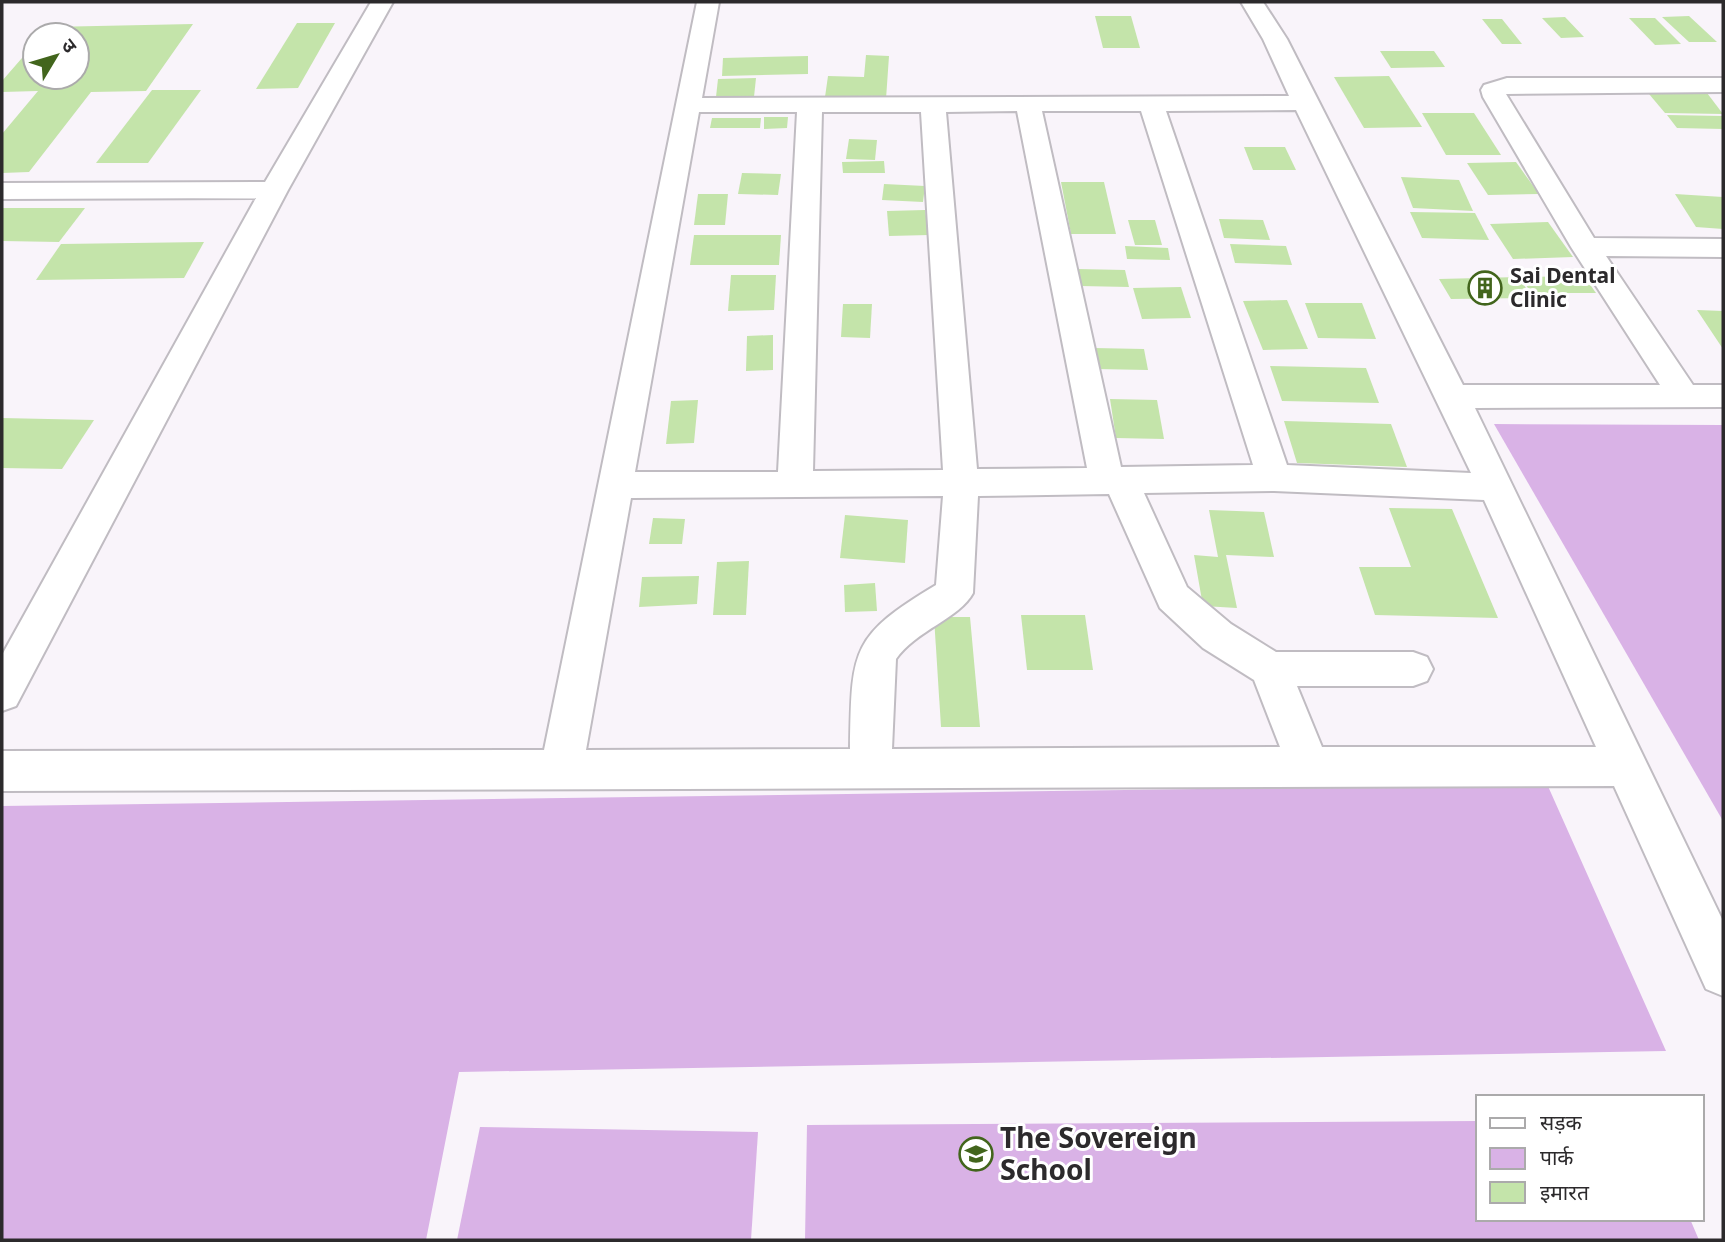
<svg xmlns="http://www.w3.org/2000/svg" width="1725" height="1242" font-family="Georgia,'Noto Sans Devanagari',serif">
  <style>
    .green { fill: #d9b2e6 }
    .building { fill: #c4e4aa }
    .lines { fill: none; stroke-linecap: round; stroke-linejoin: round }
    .street-casing { stroke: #c0bcc2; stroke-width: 4 }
    .street { fill: #fff; fill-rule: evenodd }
    .labels { text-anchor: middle; stroke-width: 6; stroke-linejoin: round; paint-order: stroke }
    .far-poi-label { font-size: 21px; font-weight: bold; fill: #2c2a2c; stroke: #fff; text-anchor: start }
    .near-poi-label { font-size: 28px; font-weight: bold; fill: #2c2a2c; stroke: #fff; text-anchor: start }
  </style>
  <rect width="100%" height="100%" fill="#f9f4fa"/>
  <g class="green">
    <polygon points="1494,424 1723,425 1723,821"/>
    <polygon points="1547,784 1666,1051 459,1072 426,1240 2,1240 2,806"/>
    <polygon points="1478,1121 1478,1219 1690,1219 1699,1240 805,1240 807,1125"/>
    <polygon points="480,1127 758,1132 751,1240 457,1240"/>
  </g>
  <g class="building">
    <polygon points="1095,16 1131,16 1140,48 1103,48"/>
    <polygon points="1689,16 1717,42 1689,42 1662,17"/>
    <polygon points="1565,17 1584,37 1561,38 1542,18"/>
    <polygon points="1629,18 1655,18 1681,44 1655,45"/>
    <polygon points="1482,19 1502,19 1522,44 1502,44"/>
    <polygon points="297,23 335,23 298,88 256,89"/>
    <polygon points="193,24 146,91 91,92 29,172 2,173 2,134 38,91 2,92 2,81 35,43 35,77 77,77 77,35 42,35 49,27"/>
    <polygon points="1380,51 1434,51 1445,67 1391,68"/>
    <polygon points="866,55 889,56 886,99 825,97 828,76 864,77"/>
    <polygon points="808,56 808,74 722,76 723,58"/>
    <polygon points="1389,76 1422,127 1364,128 1334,77"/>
    <polygon points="756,78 754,97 716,97 718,79"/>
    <polygon points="1644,88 1704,89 1723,114 1665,113"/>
    <polygon points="152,90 201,90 148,163 96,163"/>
    <polygon points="1422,113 1474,113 1501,155 1446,155"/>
    <polygon points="1667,115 1723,116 1723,129 1677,128"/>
    <polygon points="764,117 788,117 787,128 764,129"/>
    <polygon points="712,118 761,118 760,128 710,128"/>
    <polygon points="849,139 877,140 875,160 846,159"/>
    <polygon points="1244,147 1285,147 1296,170 1253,170"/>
    <polygon points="884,161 885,173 843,173 842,162"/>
    <polygon points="1516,162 1539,194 1488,195 1467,163"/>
    <polygon points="742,173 781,174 778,195 738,194"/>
    <polygon points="1401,177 1459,180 1473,211 1413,208"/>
    <polygon points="1061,182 1104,182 1116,234 1071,234"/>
    <polygon points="884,184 925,186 923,202 882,200"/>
    <polygon points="698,194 728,194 725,225 694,225"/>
    <polygon points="1675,194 1723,197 1723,229 1696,227"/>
    <polygon points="2,208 85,208 59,242 2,241"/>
    <polygon points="925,210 929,235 889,236 887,211"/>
    <polygon points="1410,212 1475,213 1489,240 1422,238"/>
    <polygon points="1219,219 1263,220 1270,240 1224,238"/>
    <polygon points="1128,220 1155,220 1162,245 1135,245"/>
    <polygon points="1548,222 1573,257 1513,259 1490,224"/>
    <polygon points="694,235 781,235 779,265 690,265"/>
    <polygon points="204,242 184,278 36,280 61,244"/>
    <polygon points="1230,244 1286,246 1292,265 1235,263"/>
    <polygon points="1125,246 1168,248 1170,260 1127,259"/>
    <polygon points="1077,269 1125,270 1129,287 1080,286"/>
    <polygon points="731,275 776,275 774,310 728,311"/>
    <polygon points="1584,276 1596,293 1531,293 1521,277"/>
    <polygon points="1519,277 1532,298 1451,299 1439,279"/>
    <polygon points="1181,287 1191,318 1142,319 1133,288"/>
    <polygon points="1287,300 1308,349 1263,350 1243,301"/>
    <polygon points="1305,303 1362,303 1376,339 1318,338"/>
    <polygon points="843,304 872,304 870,338 841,337"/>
    <polygon points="1697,310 1723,311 1723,349"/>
    <polygon points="773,335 773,370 746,371 747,336"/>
    <polygon points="1094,348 1144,349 1148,370 1097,369"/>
    <polygon points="1270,366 1366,368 1379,403 1282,401"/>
    <polygon points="1110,399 1157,400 1164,439 1116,438"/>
    <polygon points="698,400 694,443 666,444 671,401"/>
    <polygon points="2,418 94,420 62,469 2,468"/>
    <polygon points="1284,421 1391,424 1407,467 1297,463"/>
    <polygon points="1389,508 1452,509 1498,618 1375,615 1359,567 1411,567"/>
    <polygon points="1209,510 1264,512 1274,557 1226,555 1237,608 1203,606 1194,555 1218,557"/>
    <polygon points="845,515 908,520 905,563 840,558"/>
    <polygon points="653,518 685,519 682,544 649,544"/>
    <polygon points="749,561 746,615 713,615 717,562"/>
    <polygon points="699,576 697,604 639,607 642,577"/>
    <polygon points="875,583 877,611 845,612 844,585"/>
    <polygon points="1021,615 1085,615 1093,670 1027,670"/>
    <polygon points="934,617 970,617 980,727 941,727"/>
  </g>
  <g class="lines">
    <defs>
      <g id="street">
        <polygon points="371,2 393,2 288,190 16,706 2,711 2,655 256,198 2,199 2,183 265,182"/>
        <path d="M697,2h22l-17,96 587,-2 -26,-57 -22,-37h22l24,37 176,346h197l-89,-138 -88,-150 -2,-7 3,-5 23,-7h216v14l-217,2 88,144 129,1v18l-117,-1 87,129h30v22l-248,1 248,513v75l-17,-7 -92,-203 -1612,5v-40l542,-1zM1296,110l175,363 -184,-8 -121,-354zM1017,111l70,357 -110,1 -31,-357zM1042,111h99l112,354 -132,2zM699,112h98l-19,360h-143zM822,112h99l22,358 -130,1zM1274,491l210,9 112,247h-274l-25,-61h116l14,-5 6,-12 -6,-12 -14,-5h-137l-45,-28 -44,-37 -43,-94zM1109,494l51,114 43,40 51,32 26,67 -388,2 4,-90c19,-28 64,-41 77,-66l5,-97zM943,496l-7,89c-87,52 -84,66 -86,164l-264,1 45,-252z"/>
      </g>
    </defs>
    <use href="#street" class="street-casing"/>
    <use href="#street" class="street"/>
  </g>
  <defs>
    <symbol id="building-ring" viewBox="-11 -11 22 22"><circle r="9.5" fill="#fff" stroke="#42651c" stroke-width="1.5"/><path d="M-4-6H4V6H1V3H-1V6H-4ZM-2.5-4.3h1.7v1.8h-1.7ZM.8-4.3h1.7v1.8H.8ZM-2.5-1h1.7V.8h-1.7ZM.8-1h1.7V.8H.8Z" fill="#42651c"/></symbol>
    <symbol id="school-ring" viewBox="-11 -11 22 22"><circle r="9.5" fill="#fff" stroke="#42651c" stroke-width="1.5"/><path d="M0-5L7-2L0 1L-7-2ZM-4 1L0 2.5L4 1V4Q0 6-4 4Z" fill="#42651c"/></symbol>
  </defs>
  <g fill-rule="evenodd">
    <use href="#building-ring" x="1466" y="269" width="38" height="38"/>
    <use href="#school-ring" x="957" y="1135" width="38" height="38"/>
  </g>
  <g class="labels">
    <g class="far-poi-label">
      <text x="1510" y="283">Sai Dental<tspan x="1510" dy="24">Clinic</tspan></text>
    </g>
    <g class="near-poi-label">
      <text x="1000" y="1148">The Sovereign<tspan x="1000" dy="32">School</tspan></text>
    </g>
  </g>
  <rect width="1725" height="1242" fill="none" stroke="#2c2a2c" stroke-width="7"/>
  <rect x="1476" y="1095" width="228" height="126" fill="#ffffff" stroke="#abaaab" stroke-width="2"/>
  <rect x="1490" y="1118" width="35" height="10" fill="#ffffff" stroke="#abaaab" stroke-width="2"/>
  <text x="1540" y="1130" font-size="21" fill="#2c2a2c">सड़क</text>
  <rect x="1490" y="1148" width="35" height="21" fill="#d9b2e6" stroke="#abaaab" stroke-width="2"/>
  <text x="1540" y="1165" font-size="21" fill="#2c2a2c">पार्क</text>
  <rect x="1490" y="1182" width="35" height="21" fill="#c4e4aa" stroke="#abaaab" stroke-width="2"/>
  <text x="1540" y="1200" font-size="21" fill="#2c2a2c">इमारत</text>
  <g transform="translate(56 56) rotate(52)"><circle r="33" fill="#ffffff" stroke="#abaaab" stroke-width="2"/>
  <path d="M0-5L12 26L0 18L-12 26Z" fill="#42651c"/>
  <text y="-10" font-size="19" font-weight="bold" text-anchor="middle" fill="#2c2a2c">उ</text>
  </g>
</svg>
